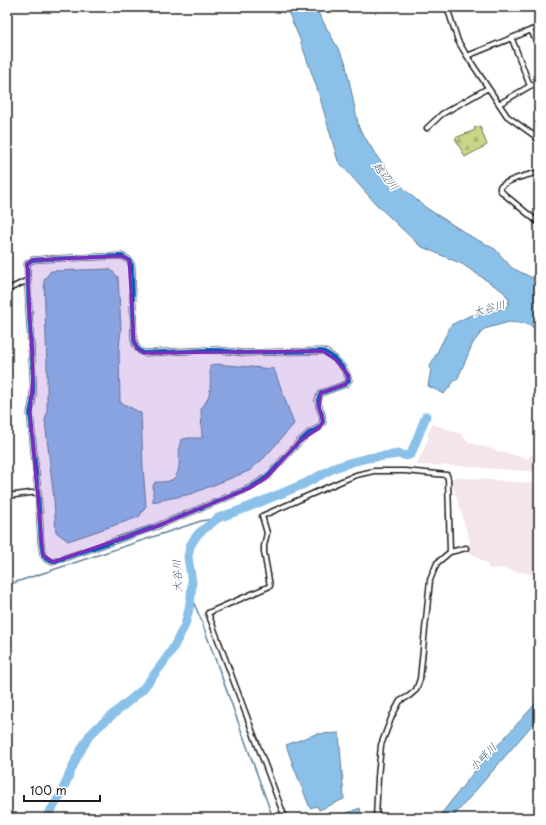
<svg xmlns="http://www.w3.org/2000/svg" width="546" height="825" viewBox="0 0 546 825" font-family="'Playpen Sans','Klee One',sans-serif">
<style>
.built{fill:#f4e4ec}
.cemetery{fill:url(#cemetery-stones);stroke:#737852}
.water{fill:#8bc1e9;stroke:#5f7f97}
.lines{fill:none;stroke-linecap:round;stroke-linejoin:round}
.stream{stroke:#5f7f97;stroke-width:1.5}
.river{stroke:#8bc1e9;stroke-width:9}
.minor-casing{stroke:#1c1c1c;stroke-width:7}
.minor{stroke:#fff;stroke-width:4}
.cycleway-casing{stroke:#fff;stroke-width:6}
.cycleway{stroke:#0057b8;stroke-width:4}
.marked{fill:#7b2cbf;fill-opacity:0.2;stroke:#7b2cbf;stroke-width:3;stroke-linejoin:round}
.labels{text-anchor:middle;stroke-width:3;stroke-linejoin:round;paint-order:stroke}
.water-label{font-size:11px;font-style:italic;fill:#485e6e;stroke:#fff}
</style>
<defs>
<pattern id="cemetery-stones" width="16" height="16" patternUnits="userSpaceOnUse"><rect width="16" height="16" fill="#cad588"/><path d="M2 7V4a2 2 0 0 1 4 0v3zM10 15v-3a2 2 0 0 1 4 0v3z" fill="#adb675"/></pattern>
</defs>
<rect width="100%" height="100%" fill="#fff"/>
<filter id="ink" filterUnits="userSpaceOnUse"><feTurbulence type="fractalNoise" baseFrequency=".025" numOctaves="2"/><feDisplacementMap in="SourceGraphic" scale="8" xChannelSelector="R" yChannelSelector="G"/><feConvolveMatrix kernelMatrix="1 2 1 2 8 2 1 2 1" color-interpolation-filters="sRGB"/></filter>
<g filter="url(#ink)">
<path class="built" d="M432 424 461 434 470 443 528 459 531 454 539 457V472L460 466 417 465 429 437 427 436Z
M455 477 539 484V576L502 568 489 569 487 564 468 551 470 541 451 480Z"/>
<path class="cemetery" d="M480 126 487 145 465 157 455 138 475 130 474 128Z"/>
<path class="water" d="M286 7H315L345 61 359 128 378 158 405 190 425 207 472 237 495 249 512 268 539 281V333L529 324 509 322 484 329 473 343 457 380H455L444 394 428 386 431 369 429 368 451 325 469 316 507 307 509 300 504 292 462 264 420 246 376 204 338 161 318 91 299 37Z
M110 269 118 277 121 329 119 349 120 402 141 413 143 467 146 506 139 517 68 541 56 532 54 500 45 421 47 412V366L44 280 51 271Z
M215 364 274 369 294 424 264 458 249 471 191 494 153 502V486L155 482C159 482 165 482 169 481 185 476 176 452 181 440L187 438H202L201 408C213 397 210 381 210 366Z
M539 700V717L452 818H438L477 768Z
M339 733 344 799 319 810 317 806 310 808 293 765 286 745 316 734Z
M360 808 362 818H334Z"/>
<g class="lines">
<path class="stream" d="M7 585 201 521 218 518
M191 597 200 617 273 818"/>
<path class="river" d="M46 818 60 796 77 757 89 736 98 727 142 690 160 667 172 650 185 625 189 609 191 597 192 582 188 557 190 546 195 538 199 533 218 518 246 508 304 484 334 468 352 462 368 458 399 454 407 456 411 454 426 416"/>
<defs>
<path id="minor" d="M447 7 458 41 467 56 507 116 539 139
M531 30 539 48
M512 39 530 86
M467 56 539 27
M499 104 530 86 539 83
M427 128 442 114 488 88
M539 172C526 176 511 178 500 187V190L505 195 539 223
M122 256 129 260 132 266 134 340C136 347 137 350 144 353L207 350H219L244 353 323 351C334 356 346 368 349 380L346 384 321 393 318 400 319 407 322 414 323 422 319 428 309 433 299 442 267 477 250 488 155 527 53 562 46 559 43 555 41 543 38 492 30 413C36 391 32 367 31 345 29 318 28 291 27 264L32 260 45 259Z
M7 290 28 280
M7 496 38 492
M285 818 208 613 270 586 264 552V546L267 533 262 516 328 487 356 475 374 471H405L447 475 448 479 450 552
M376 818 378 777 381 745 392 716 400 701 409 696 416 690 420 679 430 580 437 563 450 552 466 548"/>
</defs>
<use href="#minor" class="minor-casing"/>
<use href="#minor" class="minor"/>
<defs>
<path id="cycleway" d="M122 256 129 260 132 266 134 340C136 347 137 350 144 353L207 350H219L244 353 323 351C334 356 346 368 349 380L346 384 321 393 318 400 319 407 322 414 323 422 319 428 309 433 299 442 267 477 250 488 155 527 53 562 46 559 43 555 41 543 38 492 30 413C36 391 32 367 31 345 29 318 28 291 27 264L32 260 45 259Z"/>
</defs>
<use href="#cycleway" class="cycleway-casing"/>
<use href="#cycleway" class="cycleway"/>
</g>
</g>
<path class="marked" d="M122 256 129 260 134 340 137 349 144 353 323 351 336 360 349 376 346 384 321 393 319 407 323 422 319 428 299 442 267 477 250 488 155 527 53 562 43 555 30 413 33 374 27 264 32 260Z"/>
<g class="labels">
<g class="water-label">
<text transform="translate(386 176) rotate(51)" y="4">越辺川</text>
<text transform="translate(489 308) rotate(-15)" y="4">大谷川</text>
<text transform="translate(177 576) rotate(-92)" y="4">大谷川</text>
<text transform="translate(483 757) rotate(-46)" y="4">小畔川</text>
</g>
</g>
<rect width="546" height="825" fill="none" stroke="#fff" stroke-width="24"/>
<rect x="12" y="12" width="522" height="801" fill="none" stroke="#1c1c1c" stroke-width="1.5" filter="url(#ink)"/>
<path d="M24 795v6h76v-6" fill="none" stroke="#1c1c1c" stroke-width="2"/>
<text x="30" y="795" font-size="12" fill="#1c1c1c" stroke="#ffffff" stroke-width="3" paint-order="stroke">100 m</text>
</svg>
